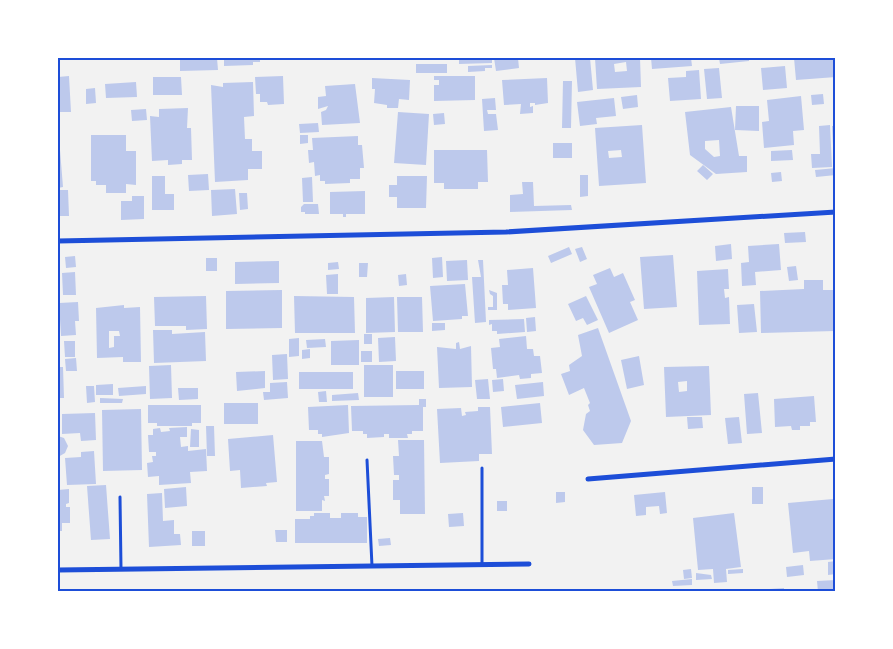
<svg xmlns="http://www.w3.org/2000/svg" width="893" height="649" viewBox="0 0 893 649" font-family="Georgia,serif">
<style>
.building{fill:#bdc9ec;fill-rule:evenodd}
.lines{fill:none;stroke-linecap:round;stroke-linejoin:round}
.service{stroke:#1d4ed8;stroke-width:3}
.minor{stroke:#1d4ed8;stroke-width:5}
.neatline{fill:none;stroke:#1d4ed8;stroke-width:2}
</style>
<rect width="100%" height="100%" fill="#f2f2f2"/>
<path class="building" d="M180 58H217L218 70 180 71Z
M224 58H260V62H253V65L224 66Z
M350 58H423V60H350Z
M459 58H492V63L459 64Z
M494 58H518L519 68 496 71Z
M575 58H590L593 90 578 92Z
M595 58H640L641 87 597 89ZM626 62 627 71 615 72 614 64Z
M651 58H691L692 66 652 69Z
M719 58H749V61L720 64Z
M794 58H836V77L796 80Z
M416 64H447V73H416Z
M492 65V68H485V71L468 72V66Z
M785 66 787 88 763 90 761 68Z
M719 68 722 98 707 99 704 69Z
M699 70 701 99 670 101 668 78 686 77V71Z
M69 76 71 112H58V77Z
M283 76 284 104 268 105 267 102H260V94H256L255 77Z
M434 76H475V100L434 101V85H439V80H434Z
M153 77H181L182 95H153Z
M372 78 410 80 409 100 399 99 398 108H387V105L374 103 375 89H372Z
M547 78 548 103 535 105V103H530V107L533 106V113L520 114 521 104 504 105 502 80Z
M563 81H572L571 128H562Z
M136 82 137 97 106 98 105 84Z
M253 82 254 116 244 117 245 139H252V151H262V169H248V180L215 182 211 85 223 87V83Z
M355 84 360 123 322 125 321 112 326 110 328 106 318 109V97L326 96 325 86Z
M95 88 96 103 86 104V89Z
M823 94 824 104 812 105 811 95Z
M637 95 638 107 623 109 621 97Z
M801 96 804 130 793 131 794 145 764 148 762 122 769 121 767 100Z
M495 98 496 110H487L488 114H496L498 130 484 131 482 99Z
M614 98 616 116 596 118 597 124 580 126 577 102Z
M736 106H759V131L735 130Z
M731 107 739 156H747V172L716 174 690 155 685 112ZM719 140 720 156 714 157 705 149V141Z
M188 108 187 128H191L192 160H182V164L168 165V160L152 161 150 116 159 117V109Z
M146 109 147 120 132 121 131 110Z
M398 112 429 114 426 165 394 163Z
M444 113 445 124 434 125 433 114Z
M318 123 319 132 300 133 299 124Z
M642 125 646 183 599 186 595 128ZM621 150 622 157 609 158 608 151Z
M830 125 832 167 812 168 811 154H820L819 126Z
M832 126H836L834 165Z
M91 135H126V151H136V185L126 184V193H106V185H96V181H91Z
M300 135H308V143L300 144Z
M358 136V145H362L364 168H360V179H350V183L325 184V181H320V175L315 176 314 162 309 163 308 150H313L312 138Z
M553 143H572V158H553Z
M58 150H60L63 187 58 188Z
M434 150H487L488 182H478V189H444V183H434Z
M792 150 793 160 771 161V151Z
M703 165 713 174 707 180 697 171Z
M836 168V175L816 177 815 170Z
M781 172 782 181 772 182 771 173Z
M208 174 209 190 189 191 188 175Z
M580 175H588V196L580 197Z
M152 176H165V194H174V210H152Z
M397 176H427L426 208H397V197H389V185H397Z
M312 177 313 202H303L302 178Z
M522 182H533L534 206 571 205 572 210 510 212V195L523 194Z
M235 189 237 214 212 216 211 190Z
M58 190H68L69 216H58Z
M365 191V214H346V217H343V214H330V192Z
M239 193H247L248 209 240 210Z
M132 196H144V219L121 220V201H132Z
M304 204H318L319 214H305V212H301V207Z
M805 232 806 242 785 243 784 233Z
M731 244 732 259 716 261 715 246Z
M779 244 781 270 755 272 756 285 742 286 741 263 749 262 748 246Z
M569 247 572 254 551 263 548 256Z
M582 247 587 259 580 262 575 249Z
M673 255 677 307 644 309 640 257Z
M75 256 76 267 66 268 65 257Z
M442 257 443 277 433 278 432 258Z
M206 258H217V271H206Z
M467 260 468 280 447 281 446 261Z
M478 260H483L486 322 475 323 472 277H481Z
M279 261V283L235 284V262Z
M338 262 339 269 328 270V263Z
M359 263H368L367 277H359Z
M796 266 798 280 789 281 787 267Z
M533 268 536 308 508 310V304H503L502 285H508L507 270Z
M610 268 614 277 623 273 635 300 630 302 638 320 609 333 589 287 597 284 593 275Z
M728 269 729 289H724L725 298 729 297 730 324 699 325 697 271Z
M75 272 76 295H63L62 273Z
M338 274V294H327L326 275Z
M406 274 407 285 399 286 398 275Z
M804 280H823V290H834L835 331 761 333 760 291 804 289Z
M465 284 468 316H462V319L433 321 430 286Z
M282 290V328L226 329V291Z
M489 290 497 293V310H488V307H493V296L490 294Z
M206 296 207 329 186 330V326H155L154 297Z
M294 296 354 297 355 333H295Z
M586 296 598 320 587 325 583 318 576 321 568 304Z
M394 297 395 332 366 333V298Z
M397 297H422L423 332H398Z
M78 302 79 321H75L76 335 61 336 59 303Z
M754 304 757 332 739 333 737 305Z
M124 305V308L140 307 141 362H123V357L97 358 96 308ZM109 331H119L120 336H114V347L109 348Z
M535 317 536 331 527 332 526 318Z
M524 319 525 332 497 334V331H492V324L489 325V320Z
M432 323H445V330L432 331Z
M598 328 631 421 622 443 594 445 583 430 586 414 590 411 588 405 590 403 584 388 569 395 561 374 570 371 569 365 582 356 578 335Z
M153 330H172V334L205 332 206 361 154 363Z
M364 334H372V344H364Z
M526 336 527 349H533L534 356H540L542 373 531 374V378L520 379 519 375 497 378 496 369H493L491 348 500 347 499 339Z
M395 337 396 361 379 362 378 338Z
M299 338V356L289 357V339Z
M325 339 326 347 307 348 306 340Z
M359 340V365H331V341Z
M64 341H75V357H65Z
M459 342 460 349 471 346 472 387 439 388 437 347 456 349V343Z
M310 349V358L302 359V350Z
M361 351H372V362H361Z
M287 354 288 379 273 380 272 355Z
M639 356 644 385 627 389 621 360Z
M76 358 77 371H66L65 359Z
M171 365 172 398 150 399 149 366Z
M364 365H393V397H364Z
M709 366 711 415 666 417 664 367ZM687 381V391L679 392 678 382Z
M58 367H63L64 398H58Z
M265 371V388L237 391 236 372Z
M396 371H424V389H396Z
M299 372H353V389H299Z
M488 379 490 399H477L475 380Z
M503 379 504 391 493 392 492 380Z
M287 382 288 398 264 400 263 392H270V383Z
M543 382 544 396 517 399 515 385Z
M113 384V395H96V385Z
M86 386H94L95 402 87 403Z
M146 386V394L119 396 118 388Z
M178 388H198V399L179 400Z
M326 391 327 402H319L318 392Z
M358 393 359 400 332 401V395Z
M758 393 762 433 747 434 744 394Z
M814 396 816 422H810V426H800V430H792L791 426 775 427 774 399Z
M100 398 123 399 122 403H100Z
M419 399H426V407H423V431H412V434H407L408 438H389V434H384V437L367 438V434H363V431H352L351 406 419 405Z
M224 403H258V424H224Z
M540 403 542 423 503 427 501 407Z
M148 405H201V423H192V426H157V423H148Z
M348 405 349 433 322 437V434H318V430H309L308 407Z
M478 407H490L492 454H479V461L440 463 437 409 461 408 462 416 466 415 465 412 478 411Z
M141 409 142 470 103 471 102 410Z
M95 413 96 440 81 441 80 433 62 434V414Z
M687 417H702L703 428 688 429Z
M739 417 742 443 728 444 725 418Z
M206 426H214L215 456H207Z
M187 427V437H180L181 447 188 446V451L206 449 207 471 190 472 191 483 159 485V476L148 477 147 463 153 462 152 456H156V452H149L148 435H153V429L160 428 161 432 170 431 169 428Z
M191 429 199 430V447H190Z
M273 435 277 482 266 483 267 486 241 488 240 470 230 471 228 439Z
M58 436 64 438 68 446 65 453 58 457Z
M398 440H424L425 514H400V500H393V480H399V475H394L393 456H399Z
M296 441H322L324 457H329V474L325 475V479H329V496H324L325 501 322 500V511H296Z
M94 451 96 484 67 485 65 458 81 457V452Z
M106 485 110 539 91 540 87 486Z
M186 487 187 506 165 508 164 489Z
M752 487H763V504H752Z
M69 489V503L66 504V507H70V523H62V531H58V490Z
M556 492H565V502L556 503Z
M665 492 667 513 660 514 659 506 646 507V515L636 516 634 495Z
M162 493 163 521 174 520V534H180L181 545 149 547 147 494Z
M833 499 836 559 810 561 809 551 793 553 788 503Z
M497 501H507V511H497Z
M314 513H330V518H341V513H358V517H367V543H295V519H310V516H314Z
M463 513 464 526 449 527 448 514Z
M734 513 741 567 726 569 727 582 714 583 713 569 698 570 693 518Z
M275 530H287V542H276Z
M192 531H205V546H192Z
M390 538 391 545 379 546 378 539Z
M836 561V574L828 575V562Z
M803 565 804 575 787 577 786 567Z
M691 569 692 578 684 579 683 570Z
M743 569V573L728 574V570Z
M696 573 711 575 712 579 696 580Z
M692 579V585L673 586 672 581Z
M836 580V592H818L817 581Z
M784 588V592H753V590Z"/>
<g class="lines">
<path class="service" d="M367 460 372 566
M120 497 121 569
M482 564V468"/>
<path class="minor" d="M58 241 506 232 836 212
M588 479 836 459
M58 570 529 564"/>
</g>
<rect width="893" height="649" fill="none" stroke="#ffffff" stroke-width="118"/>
<rect x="59" y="59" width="775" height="531" class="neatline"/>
</svg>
